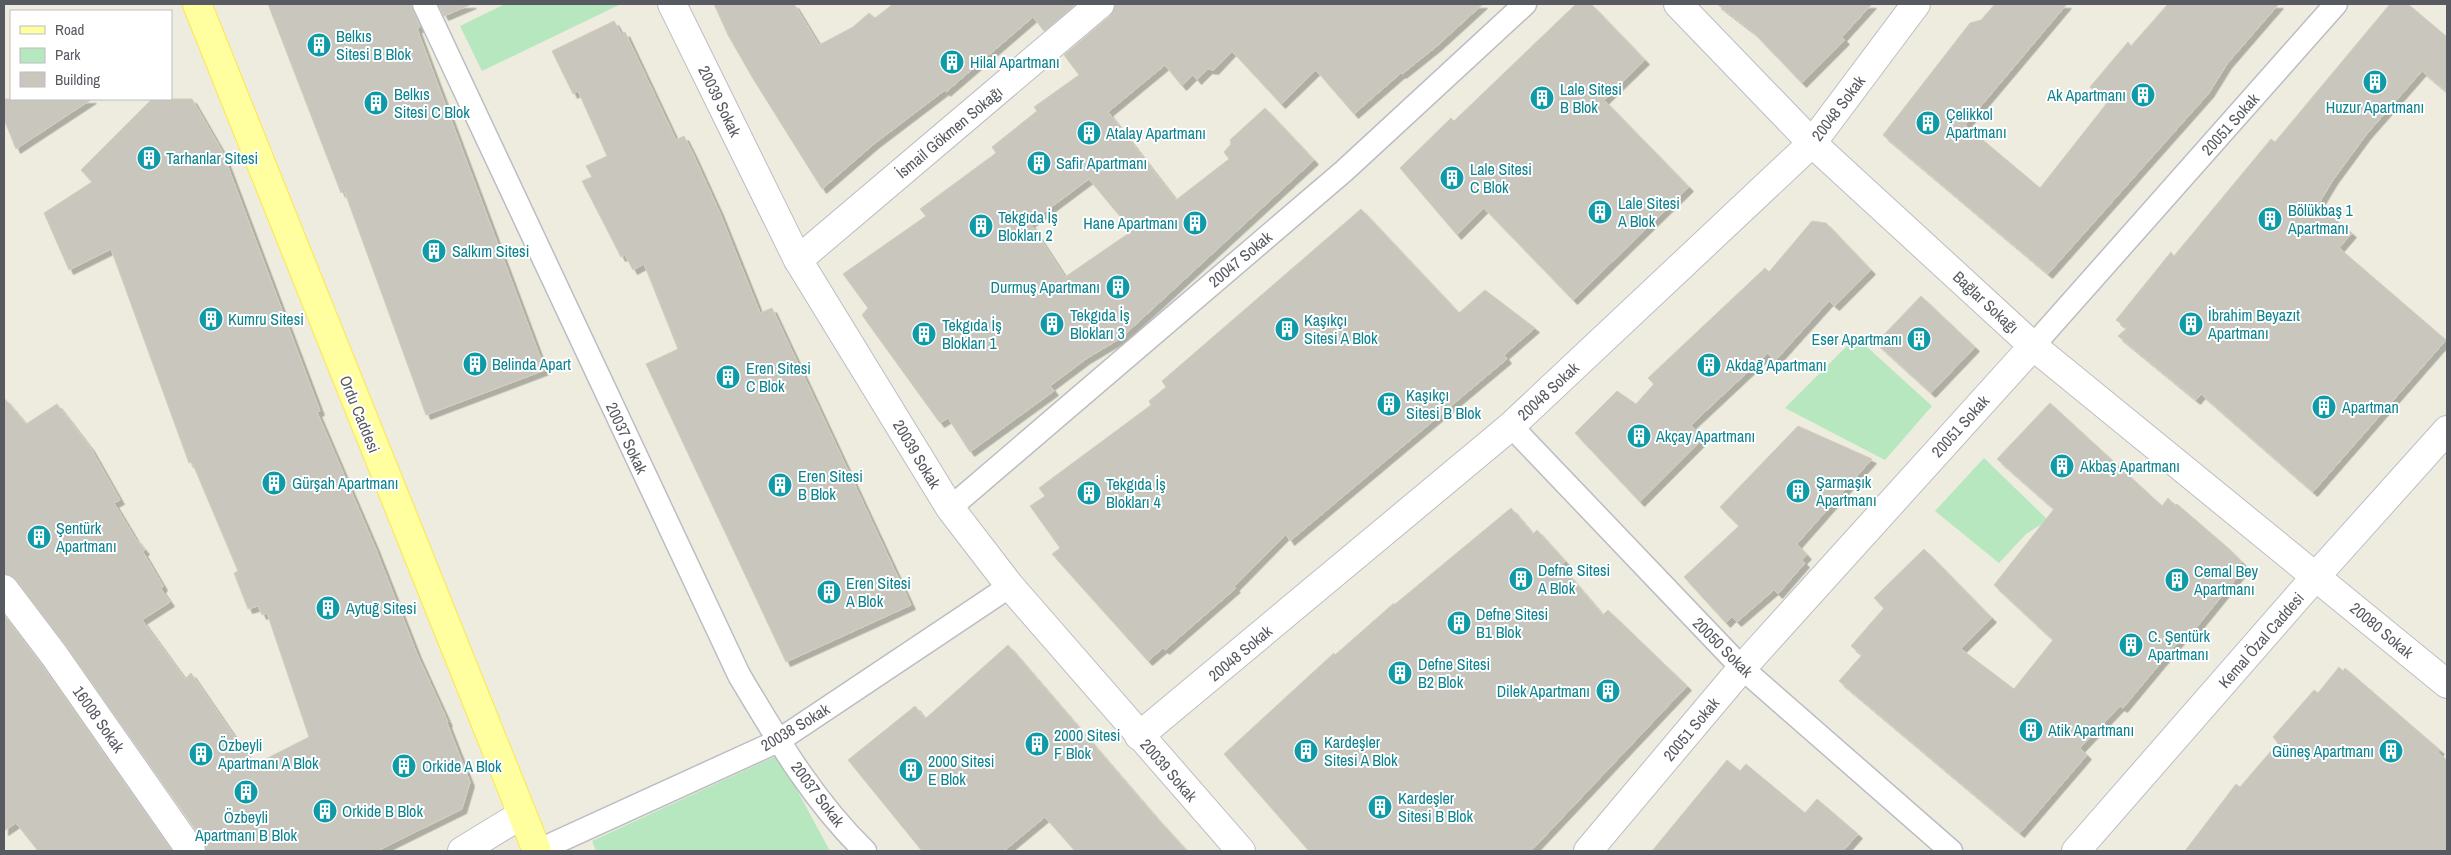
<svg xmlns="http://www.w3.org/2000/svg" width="2451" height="855" viewBox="0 0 2451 855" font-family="'Archivo Narrow',sans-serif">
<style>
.green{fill:#b7e7bf}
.building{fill:#c9c7bd;stroke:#d1cebc;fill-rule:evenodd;filter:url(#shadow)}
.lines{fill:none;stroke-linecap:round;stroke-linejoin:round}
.service-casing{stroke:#bcbdc4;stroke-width:25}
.minor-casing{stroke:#bcbdc4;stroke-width:30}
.secondary-casing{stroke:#bbbec6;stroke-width:30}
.primary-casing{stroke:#fee746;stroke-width:30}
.service{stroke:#fff;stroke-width:22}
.minor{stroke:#fff;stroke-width:28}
.secondary{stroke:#fff;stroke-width:28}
.primary{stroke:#ffffa0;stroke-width:28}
.labels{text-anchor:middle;stroke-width:4;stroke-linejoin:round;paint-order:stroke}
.culture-label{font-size:16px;fill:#0d838f;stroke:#fff;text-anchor:start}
.street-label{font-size:16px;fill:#575a61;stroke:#fff}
</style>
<defs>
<filter id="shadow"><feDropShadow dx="4.5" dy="4.5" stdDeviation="0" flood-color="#0004"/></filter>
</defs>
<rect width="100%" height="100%" fill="#edecde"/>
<path class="green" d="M505 4H621L482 71 460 26Z
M1856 337 1932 406 1885 460 1785 408Z
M1984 458 2048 520 2026 534 1999 563 1935 511Z
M778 755 830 851H596L592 841Z"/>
<path class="building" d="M268 4H411L420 27 417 29 545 370 426 415 344 190 341 193Z
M438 4H472L444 16Z
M714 4H794L819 45 853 27 869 13 875 18 893 4H1076L1044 31 1033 17 946 92 945 90 874 144 822 189 752 77 728 35Z
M1115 4H1483L1437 46 1402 74 1401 73 1354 114 1316 70 1281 104 1232 51 1214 70 1208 69 1197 80 1193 75 1182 86 1165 65 1108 112 1176 200 1229 159 1224 152 1231 144 1230 140 1265 108 1314 160 1121 338 1086 359 1050 386 1054 391 970 452 948 418 940 423 862 315 868 308 843 274 926 216 920 209 996 153 992 147 1037 111 1034 107 1079 75 1064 55 1110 16ZM1089 179 1132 231 1065 277 1030 223Z
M1576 4H1591L1645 60 1604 100 1689 187 1573 300 1484 208 1457 235 1400 168 1451 118 1454 121Z
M1717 4H1872L1842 37 1845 40 1802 83 1753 32Z
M1995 4H2067L1965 125 2040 188 2107 103 2090 87 2128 42 2131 46 2168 4H2279L2227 64 2209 93 2048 274 1883 135 1970 23 1981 20Z
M2390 4H2408L2447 37V92L2422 71 2366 135 2333 180 2318 205 2352 233 2339 248 2446 340 2313 492 2201 394 2196 400 2118 336 2127 328 2116 320 2171 252 2174 256 2271 139 2275 142Z
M614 21 622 35 625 32 676 140 684 136 693 154 719 211 760 313 772 308 911 605 786 662 646 364 678 349 644 264 633 270 625 255 621 257 582 181 592 177 586 166 607 156 578 91 573 94 552 51Z
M4 99H92L16 149 4 119Z
M152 99H192L222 151 320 411 317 412 375 547 417 654 448 722 447 723 470 782 462 809 377 851H206L204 842 66 646 16 580 10 575 4 574V398L26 424 57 404 90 447 120 500 114 503 135 538 145 550 143 552 163 586 161 589 170 602 142 620 185 679 191 673 254 765 309 737 267 613 262 615 258 606 248 609 234 573 238 571 192 462 189 463 111 249 69 270 44 213 92 182 81 170Z
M1361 209 1459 313 1485 290 1535 328 1504 355 1507 359 1290 541 1286 534 1234 587 1236 588 1165 650 1163 648 1148 661 1052 554 1060 548 1030 506 1045 496 1039 488 1151 405 1149 401 1166 387 1162 381Z
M1812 221 1826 223 1871 270 1835 306 1829 301 1775 361 1768 353 1691 425 1704 438 1640 502 1575 433 1617 391 1636 404 1654 384 1648 378 1765 268 1769 272Z
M1921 296 1975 347 1931 393 1876 343Z
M2050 403 2162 506 2168 498 2175 505 2177 504 2228 548 2242 562 2238 565 2243 570 2187 639 2183 636 2123 708 2120 706 2080 748 2087 755 2020 833 1839 681 1862 655 1851 646 1884 608 1874 598 1924 549 1992 618 1961 649 2014 689 2053 640 1994 585 2054 509 1997 459Z
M1798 426 1872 459 1797 544 1807 555 1802 560 1805 563 1778 594 1774 590 1737 622 1732 617 1726 623 1684 577 1739 526 1720 507Z
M1511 508 1533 534 1537 530 1565 561 1561 566 1603 615 1608 610 1687 686 1531 851H1309L1224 754 1334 653 1335 655 1394 603V605Z
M4 615 41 664 172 851H38L16 823 4 831Z
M1008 645 1154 815 1187 851H1075L1045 817 1004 851H922L848 760 915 706 925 719Z
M2339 667 2343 671 2345 668 2440 750 2438 752 2447 761V851H2185L2236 784 2240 787 2278 743 2273 737 2314 690 2318 693Z
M1727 760 1740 771 1746 764 1805 813 1817 799 1858 834 1843 851H1652Z"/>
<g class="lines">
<defs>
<path id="service" d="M424 4 739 675C776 737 813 801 865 851
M2033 346 2336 4
M1511 426 1742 668 1951 851
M950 508 1344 171 1525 4
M537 851 778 741 1010 586"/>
<path id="minor" d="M672 4 798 260 950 508 1010 586 1241 851
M1678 4 1812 143 2033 346 2447 684
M798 260 1100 4
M4 589 54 655 191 851
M1139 736 1511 426 1812 143 1916 4
M462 851 521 815
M1588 851 1742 668 2033 346"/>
<path id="secondary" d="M2076 851 2317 575 2447 430"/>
<path id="primary" d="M197 4 537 851"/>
</defs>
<use href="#service" class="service-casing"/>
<use href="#minor" class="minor-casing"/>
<use href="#secondary" class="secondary-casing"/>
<use href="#primary" class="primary-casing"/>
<use href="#service" class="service"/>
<use href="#minor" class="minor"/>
<use href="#secondary" class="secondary"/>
<use href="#primary" class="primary"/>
</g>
<defs>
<symbol id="building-disc" viewBox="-11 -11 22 22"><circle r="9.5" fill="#0f9aa8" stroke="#fff"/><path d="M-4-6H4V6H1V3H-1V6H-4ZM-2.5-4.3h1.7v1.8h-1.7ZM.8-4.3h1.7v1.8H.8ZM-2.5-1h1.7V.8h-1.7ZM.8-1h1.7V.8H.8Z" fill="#fff"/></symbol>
</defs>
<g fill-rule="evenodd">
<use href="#building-disc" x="305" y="31" width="28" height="28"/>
<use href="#building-disc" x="938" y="48" width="28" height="28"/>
<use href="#building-disc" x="2361" y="68" width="28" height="28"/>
<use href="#building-disc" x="2129" y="81" width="28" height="28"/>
<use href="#building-disc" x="1528" y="84" width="28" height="28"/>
<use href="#building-disc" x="362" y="89" width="28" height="28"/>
<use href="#building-disc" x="1914" y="109" width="28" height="28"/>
<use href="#building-disc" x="1075" y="119" width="28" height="28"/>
<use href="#building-disc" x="135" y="144" width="28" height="28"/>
<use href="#building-disc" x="1025" y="149" width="28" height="28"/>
<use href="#building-disc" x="1438" y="164" width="28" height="28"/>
<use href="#building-disc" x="1586" y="198" width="28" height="28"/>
<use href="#building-disc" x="2256" y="205" width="28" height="28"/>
<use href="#building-disc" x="1181" y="209" width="28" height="28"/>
<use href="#building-disc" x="967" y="212" width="28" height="28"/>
<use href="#building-disc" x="420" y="237" width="28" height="28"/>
<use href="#building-disc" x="1104" y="273" width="28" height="28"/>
<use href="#building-disc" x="197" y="305" width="28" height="28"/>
<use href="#building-disc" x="1038" y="310" width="28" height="28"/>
<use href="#building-disc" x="2177" y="310" width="28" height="28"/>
<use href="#building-disc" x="1273" y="315" width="28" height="28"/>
<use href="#building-disc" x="910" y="320" width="28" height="28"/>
<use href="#building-disc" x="1905" y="325" width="28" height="28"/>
<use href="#building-disc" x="461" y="350" width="28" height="28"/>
<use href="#building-disc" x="1695" y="351" width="28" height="28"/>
<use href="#building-disc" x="714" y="363" width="28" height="28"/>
<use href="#building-disc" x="1375" y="390" width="28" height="28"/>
<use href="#building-disc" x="2310" y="393" width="28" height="28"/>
<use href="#building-disc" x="1625" y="422" width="28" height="28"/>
<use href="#building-disc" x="2048" y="452" width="28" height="28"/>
<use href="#building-disc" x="260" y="469" width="28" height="28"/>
<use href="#building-disc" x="766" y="471" width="28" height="28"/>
<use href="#building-disc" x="1784" y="477" width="28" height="28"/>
<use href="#building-disc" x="1075" y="479" width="28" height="28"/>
<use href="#building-disc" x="25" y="523" width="28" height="28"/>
<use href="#building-disc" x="1507" y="565" width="28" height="28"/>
<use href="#building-disc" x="2163" y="566" width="28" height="28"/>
<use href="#building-disc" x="815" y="578" width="28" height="28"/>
<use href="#building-disc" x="314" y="594" width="28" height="28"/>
<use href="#building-disc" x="1445" y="609" width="28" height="28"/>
<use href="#building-disc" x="2117" y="631" width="28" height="28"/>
<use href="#building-disc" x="1386" y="659" width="28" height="28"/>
<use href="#building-disc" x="1594" y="677" width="28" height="28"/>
<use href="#building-disc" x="2017" y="716" width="28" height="28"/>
<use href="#building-disc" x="1023" y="730" width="28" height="28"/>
<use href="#building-disc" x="1292" y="737" width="28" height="28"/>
<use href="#building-disc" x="2377" y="737" width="28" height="28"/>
<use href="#building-disc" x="187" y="740" width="28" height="28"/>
<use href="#building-disc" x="390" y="752" width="28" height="28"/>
<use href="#building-disc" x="897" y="756" width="28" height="28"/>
<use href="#building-disc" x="232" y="778" width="28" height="28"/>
<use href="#building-disc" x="1366" y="793" width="28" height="28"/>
<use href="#building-disc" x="311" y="797" width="28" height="28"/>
</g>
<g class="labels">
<g class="culture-label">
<text x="336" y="42">Belkıs<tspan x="336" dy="18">Sitesi B Blok</tspan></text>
<text x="970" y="68">Hilal Apartmanı</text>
<text x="1560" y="95">Lale Sitesi<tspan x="1560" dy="18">B Blok</tspan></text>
<text x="394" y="100">Belkıs<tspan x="394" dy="18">Sitesi C Blok</tspan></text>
<text x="2126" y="101" text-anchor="end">Ak Apartmanı</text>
<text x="2375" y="113" text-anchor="middle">Huzur Apartmanı</text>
<text x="1946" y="120">Çelikkol<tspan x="1946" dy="18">Apartmanı</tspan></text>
<text x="1106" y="139">Atalay Apartmanı</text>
<text x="166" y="164">Tarhanlar Sitesi</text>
<text x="1056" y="169">Safir Apartmanı</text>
<text x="1470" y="175">Lale Sitesi<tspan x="1470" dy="18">C Blok</tspan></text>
<text x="1618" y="209">Lale Sitesi<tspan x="1618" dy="18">A Blok</tspan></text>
<text x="2288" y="216">Bölükbaş 1<tspan x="2288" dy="18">Apartmanı</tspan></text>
<text x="998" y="223">Tekgıda İş<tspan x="998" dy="18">Blokları 2</tspan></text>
<text x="1178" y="229" text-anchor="end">Hane Apartmanı</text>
<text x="452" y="257">Salkım Sitesi</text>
<text x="1100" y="293" text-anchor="end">Durmuş Apartmanı</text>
<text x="1070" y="321">Tekgıda İş<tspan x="1070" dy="18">Blokları 3</tspan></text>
<text x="2208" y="321">İbrahim Beyazıt<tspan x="2208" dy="18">Apartmanı</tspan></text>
<text x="228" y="325">Kumru Sitesi</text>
<text x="1304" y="326">Kaşıkçı<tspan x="1304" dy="18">Sitesi A Blok</tspan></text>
<text x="942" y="331">Tekgıda İş<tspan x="942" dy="18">Blokları 1</tspan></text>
<text x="1902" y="345" text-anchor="end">Eser Apartmanı</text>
<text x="492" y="370">Belinda Apart</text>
<text x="1726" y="371">Akdağ Apartmanı</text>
<text x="746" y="374">Eren Sitesi<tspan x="746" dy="18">C Blok</tspan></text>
<text x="1406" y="401">Kaşıkçı<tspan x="1406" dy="18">Sitesi B Blok</tspan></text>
<text x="2342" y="413">Apartman</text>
<text x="1656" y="442">Akçay Apartmanı</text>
<text x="2080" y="472">Akbaş Apartmanı</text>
<text x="798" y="482">Eren Sitesi<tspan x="798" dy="18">B Blok</tspan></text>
<text x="1816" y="488">Şarmaşık<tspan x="1816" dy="18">Apartmanı</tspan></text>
<text x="292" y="489">Gürşah Apartmanı</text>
<text x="1106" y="490">Tekgıda İş<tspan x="1106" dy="18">Blokları 4</tspan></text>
<text x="56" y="534">Şentürk<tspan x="56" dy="18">Apartmanı</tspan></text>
<text x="1538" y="576">Defne Sitesi<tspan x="1538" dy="18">A Blok</tspan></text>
<text x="2194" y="577">Cemal Bey<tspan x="2194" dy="18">Apartmanı</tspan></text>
<text x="846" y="589">Eren Sitesi<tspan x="846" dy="18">A Blok</tspan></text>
<text x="346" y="614">Aytuğ Sitesi</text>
<text x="1476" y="620">Defne Sitesi<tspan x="1476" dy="18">B1 Blok</tspan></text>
<text x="2148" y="642">C. Şentürk<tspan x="2148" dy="18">Apartmanı</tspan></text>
<text x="1418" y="670">Defne Sitesi<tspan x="1418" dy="18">B2 Blok</tspan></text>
<text x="1590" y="697" text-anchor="end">Dilek Apartmanı</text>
<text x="2048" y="736">Atik Apartmanı</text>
<text x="1054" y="741">2000 Sitesi<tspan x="1054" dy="18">F Blok</tspan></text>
<text x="1324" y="748">Kardeşler<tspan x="1324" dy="18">Sitesi A Blok</tspan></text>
<text x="218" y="751">Özbeyli<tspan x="218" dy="18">Apartmanı A Blok</tspan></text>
<text x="2374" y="757" text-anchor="end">Güneş Apartmanı</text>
<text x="928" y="767">2000 Sitesi<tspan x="928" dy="18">E Blok</tspan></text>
<text x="422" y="772">Orkide A Blok</text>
<text x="1398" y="804">Kardeşler<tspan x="1398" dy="18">Sitesi B Blok</tspan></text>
<text x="342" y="817">Orkide B Blok</text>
<text x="246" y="823" text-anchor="middle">Özbeyli<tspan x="246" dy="18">Apartmanı B Blok</tspan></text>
</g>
<g class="street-label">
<text transform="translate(720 101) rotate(64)" y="6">20039 Sokak</text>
<text transform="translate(1838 108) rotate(-53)" y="6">20048 Sokak</text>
<text transform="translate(2230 124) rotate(-48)" y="6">20051 Sokak</text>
<text transform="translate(949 132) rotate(-40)" y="6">İsmail Gökmen Sokağı</text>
<text transform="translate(1240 259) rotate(-40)" y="6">20047 Sokak</text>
<text transform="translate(1986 302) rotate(43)" y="6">Bağlar Sokağı</text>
<text transform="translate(1548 391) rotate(-43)" y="6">20048 Sokak</text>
<text transform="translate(360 414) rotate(68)" y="6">Ordu Caddesi</text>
<text transform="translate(1960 426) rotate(-48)" y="6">20051 Sokak</text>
<text transform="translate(627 438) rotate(65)" y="6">20037 Sokak</text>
<text transform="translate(917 454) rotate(59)" y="6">20039 Sokak</text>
<text transform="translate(2382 630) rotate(40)" y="6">20080 Sokak</text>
<text transform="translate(2261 640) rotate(-49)" y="6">Kemal Özal Caddesi</text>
<text transform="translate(1723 647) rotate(45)" y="6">20050 Sokak</text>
<text transform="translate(1240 653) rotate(-40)" y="6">20048 Sokak</text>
<text transform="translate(99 719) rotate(55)" y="6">16008 Sokak</text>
<text transform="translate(795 727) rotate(-31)" y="6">20038 Sokak</text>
<text transform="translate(1691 729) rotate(-50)" y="6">20051 Sokak</text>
<text transform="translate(1169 770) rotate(49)" y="6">20039 Sokak</text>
<text transform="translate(818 794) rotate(53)" y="6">20037 Sokak</text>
</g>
</g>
<rect width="2451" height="855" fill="none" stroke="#575a61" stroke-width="10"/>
<rect x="10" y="10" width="162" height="90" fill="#ffffff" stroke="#bcbdc0"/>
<rect x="20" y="26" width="25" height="8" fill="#ffffa0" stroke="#bcbdc0"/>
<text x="55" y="35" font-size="15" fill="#575a61">Road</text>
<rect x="20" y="48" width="25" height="15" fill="#b7e7bf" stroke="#bcbdc0"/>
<text x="55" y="60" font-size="15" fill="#575a61">Park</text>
<rect x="20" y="72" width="25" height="15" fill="#c9c7bd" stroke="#bcbdc0"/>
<text x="55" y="85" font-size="15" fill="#575a61">Building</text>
</svg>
